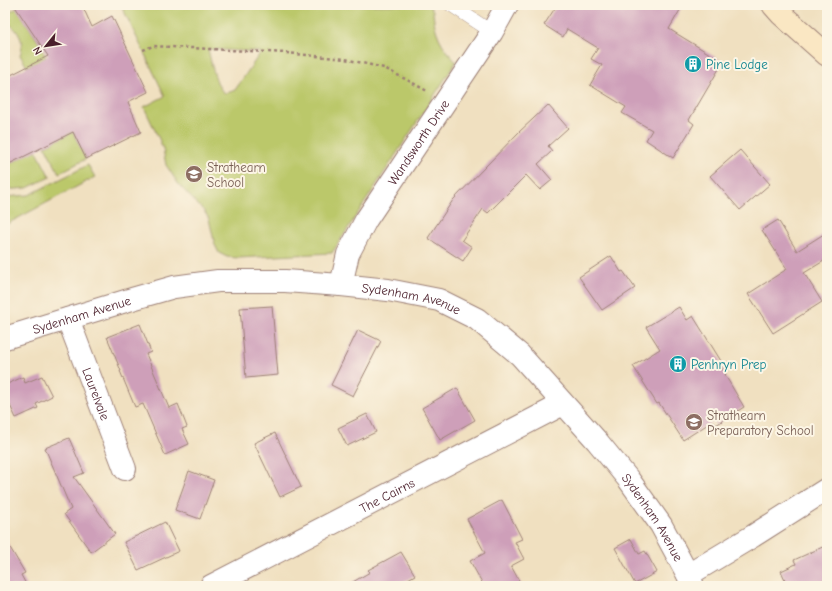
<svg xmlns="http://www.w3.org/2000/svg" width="832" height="591" viewBox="0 0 832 591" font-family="'Comic Neue',sans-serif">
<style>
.green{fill:#bbc86a;stroke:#82744a;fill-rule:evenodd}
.building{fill:#ce9fb9}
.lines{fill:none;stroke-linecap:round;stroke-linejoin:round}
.lane-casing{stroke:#9d8076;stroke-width:14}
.street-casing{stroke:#9d8076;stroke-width:24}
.secondary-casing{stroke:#9d8076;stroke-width:24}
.path{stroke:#9d8076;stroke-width:2.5;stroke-dasharray:3 3;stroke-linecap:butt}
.lane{stroke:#fff;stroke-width:13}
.street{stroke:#fff;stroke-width:22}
.secondary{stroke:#fae7c3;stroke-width:22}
.labels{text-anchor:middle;stroke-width:4;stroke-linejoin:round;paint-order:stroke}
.culture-label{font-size:13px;fill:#0d838f;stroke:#fcf5e5;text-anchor:start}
.street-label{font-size:13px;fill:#4a1f2b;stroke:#fcf5e5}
.education-label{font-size:13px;fill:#785e54;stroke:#fcf5e5;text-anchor:start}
</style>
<rect width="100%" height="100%" fill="#fcf5e5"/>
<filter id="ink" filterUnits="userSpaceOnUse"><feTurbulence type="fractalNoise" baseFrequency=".025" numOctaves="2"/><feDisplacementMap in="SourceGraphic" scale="8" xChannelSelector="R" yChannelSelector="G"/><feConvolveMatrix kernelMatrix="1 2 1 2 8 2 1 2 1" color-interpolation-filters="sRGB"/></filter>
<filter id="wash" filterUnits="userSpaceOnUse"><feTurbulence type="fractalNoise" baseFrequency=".012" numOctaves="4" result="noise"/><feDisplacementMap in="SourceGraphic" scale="16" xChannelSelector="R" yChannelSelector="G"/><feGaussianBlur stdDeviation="0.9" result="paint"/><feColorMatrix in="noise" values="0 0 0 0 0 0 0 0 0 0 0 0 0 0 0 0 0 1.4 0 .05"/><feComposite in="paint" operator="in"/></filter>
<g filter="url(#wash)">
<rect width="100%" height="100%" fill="#f0e0c0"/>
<path class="green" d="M121 5H428L433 10C434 33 441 45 456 62L332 253 238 258 227 257 219 253 215 245 209 219 204 211 179 185 170 171 166 165 163 149 160 141 144 107 165 96ZM208 49 261 52 235 90 230 92 224 93C215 85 211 61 208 49Z
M17 8 39 43 46 58 27 67 20 55C24 45 21 35 14 28 12 25 7 24 6 22 5 20 5 17 6 15 7 12 14 10 17 8Z
M73 132 86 159 59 173 45 146Z
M36 150 50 177 27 188 5 190V166Z
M88 165 95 177 5 225C9 214 5 208 5 197L29 195Z"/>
<g id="blocks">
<path class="building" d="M14 5H82L92 27 112 16 148 92 128 102 141 132 86 159 73 132 5 166V78L48 56Z
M557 5H683L669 29 723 62 689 120 694 124 673 158 646 140 652 130 622 113 626 107 590 85 602 65 591 59 598 48 567 29 563 37 544 25Z
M548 105 568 128 548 146 552 151 538 164 552 180 540 190 526 175 488 213 483 209 462 240 472 247 463 261 428 238 453 200 519 132Z
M740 150 770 184 740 210 710 176Z
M778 220 797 251 827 232V259L804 273 822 302 773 333 748 294 787 269 762 230Z
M611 256 621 272 623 271 635 288 602 310 579 277Z
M272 306 278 375 246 378 240 308Z
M679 307 687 320 693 316 721 361 719 363 726 374 725 375 744 407 716 425 713 421 683 440 659 403 657 404 633 366 660 349 646 327Z
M140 324 151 352 146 354 169 408 178 404 187 427 182 429 189 444 165 455 143 404 135 407 120 371H121L107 337Z
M358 330 381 341 353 396 331 385Z
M42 376 52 396 36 404 38 408 16 418 5 395V385L23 377 25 383Z
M457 388 475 420 440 440 422 408Z
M367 414 376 432 347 446 338 428Z
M275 433 301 487 280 497 254 443Z
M69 438 84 473 74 477 115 534 91 552 64 514 71 509 45 448Z
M189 471 214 480 200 519 175 510Z
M502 500 522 539 515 542 524 559 511 566 522 586H484L470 561 485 553 467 519Z
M165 522 179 551 138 570 124 542Z
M5 539 25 573 21 575 27 586H5Z
M631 539 639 554 645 551 657 572 635 584 615 548Z
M827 545V586H788L781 571 796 564 794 560Z
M401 552 415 575 396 586H346L370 572 368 570Z"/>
</g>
</g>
<g filter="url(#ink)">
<use href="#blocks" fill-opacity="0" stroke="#9d8076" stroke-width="1"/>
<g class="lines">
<defs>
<path id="lane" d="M451 5 492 32"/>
<g id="street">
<path id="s1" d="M341 285 348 254 366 220 492 32 507 5"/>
<path id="s2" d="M68 319 125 469"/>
<path id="s3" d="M5 338 132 299 174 287 218 281H285L341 285 388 290 439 300 477 319 520 355 597 441 629 480 661 525 688 575 693 586"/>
<path d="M688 575 753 536 827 489"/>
<path id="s4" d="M211 586 563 404"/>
</g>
<path id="secondary" d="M773 5 781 14 827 55"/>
</defs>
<use href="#lane" class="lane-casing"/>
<use href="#street" class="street-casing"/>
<use href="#secondary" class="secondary-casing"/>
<path class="path" d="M143 50 153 46 287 53 345 59 384 68 411 82 427 91"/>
<use href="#lane" class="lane"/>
<use href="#street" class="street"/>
<use href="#secondary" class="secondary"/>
</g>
</g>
<defs>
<symbol id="building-disc" viewBox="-11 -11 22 22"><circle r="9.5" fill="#0f9aa8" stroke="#fcf5e5"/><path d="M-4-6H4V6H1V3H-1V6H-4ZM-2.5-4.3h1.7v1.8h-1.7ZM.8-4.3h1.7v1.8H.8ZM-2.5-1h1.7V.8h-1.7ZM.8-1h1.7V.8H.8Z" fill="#fff"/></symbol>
<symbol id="school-disc" viewBox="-11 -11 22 22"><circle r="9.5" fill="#8d6e63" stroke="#fcf5e5"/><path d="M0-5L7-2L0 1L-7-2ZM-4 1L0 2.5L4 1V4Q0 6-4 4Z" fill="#fff"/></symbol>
</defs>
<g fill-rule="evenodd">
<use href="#building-disc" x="683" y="54" width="20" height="20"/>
<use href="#school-disc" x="184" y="164" width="20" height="20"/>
<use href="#building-disc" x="668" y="354" width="20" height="20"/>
<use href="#school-disc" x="684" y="412" width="20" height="20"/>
</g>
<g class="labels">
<g class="culture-label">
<text x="706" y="69">Pine Lodge</text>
<text x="691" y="369">Penhryn Prep</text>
</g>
<g class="street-label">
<text dy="5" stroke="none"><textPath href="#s1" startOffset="164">Wandsworth Drive</textPath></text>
<text dy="5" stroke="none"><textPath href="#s3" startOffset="416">Sydenham Avenue</textPath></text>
<text dy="5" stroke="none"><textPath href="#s3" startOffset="80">Sydenham Avenue</textPath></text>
<text dy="5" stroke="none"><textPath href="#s2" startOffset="80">Laurelvale</textPath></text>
<text dy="5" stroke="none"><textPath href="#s4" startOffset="198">The Cairns</textPath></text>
<text dy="5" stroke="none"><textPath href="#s3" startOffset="752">Sydenham Avenue</textPath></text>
</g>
<g class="education-label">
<text x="207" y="172">Strathearn<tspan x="207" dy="15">School</tspan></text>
<text x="707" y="420">Strathearn<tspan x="707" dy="15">Preparatory School</tspan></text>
</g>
</g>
<rect width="832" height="591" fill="none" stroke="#fcf5e5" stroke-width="20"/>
<g transform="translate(46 46) rotate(240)" stroke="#fcf5e5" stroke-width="3" paint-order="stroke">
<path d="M0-3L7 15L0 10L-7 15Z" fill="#4a1f2b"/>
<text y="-6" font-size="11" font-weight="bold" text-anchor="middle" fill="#4a1f2b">N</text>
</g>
</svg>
